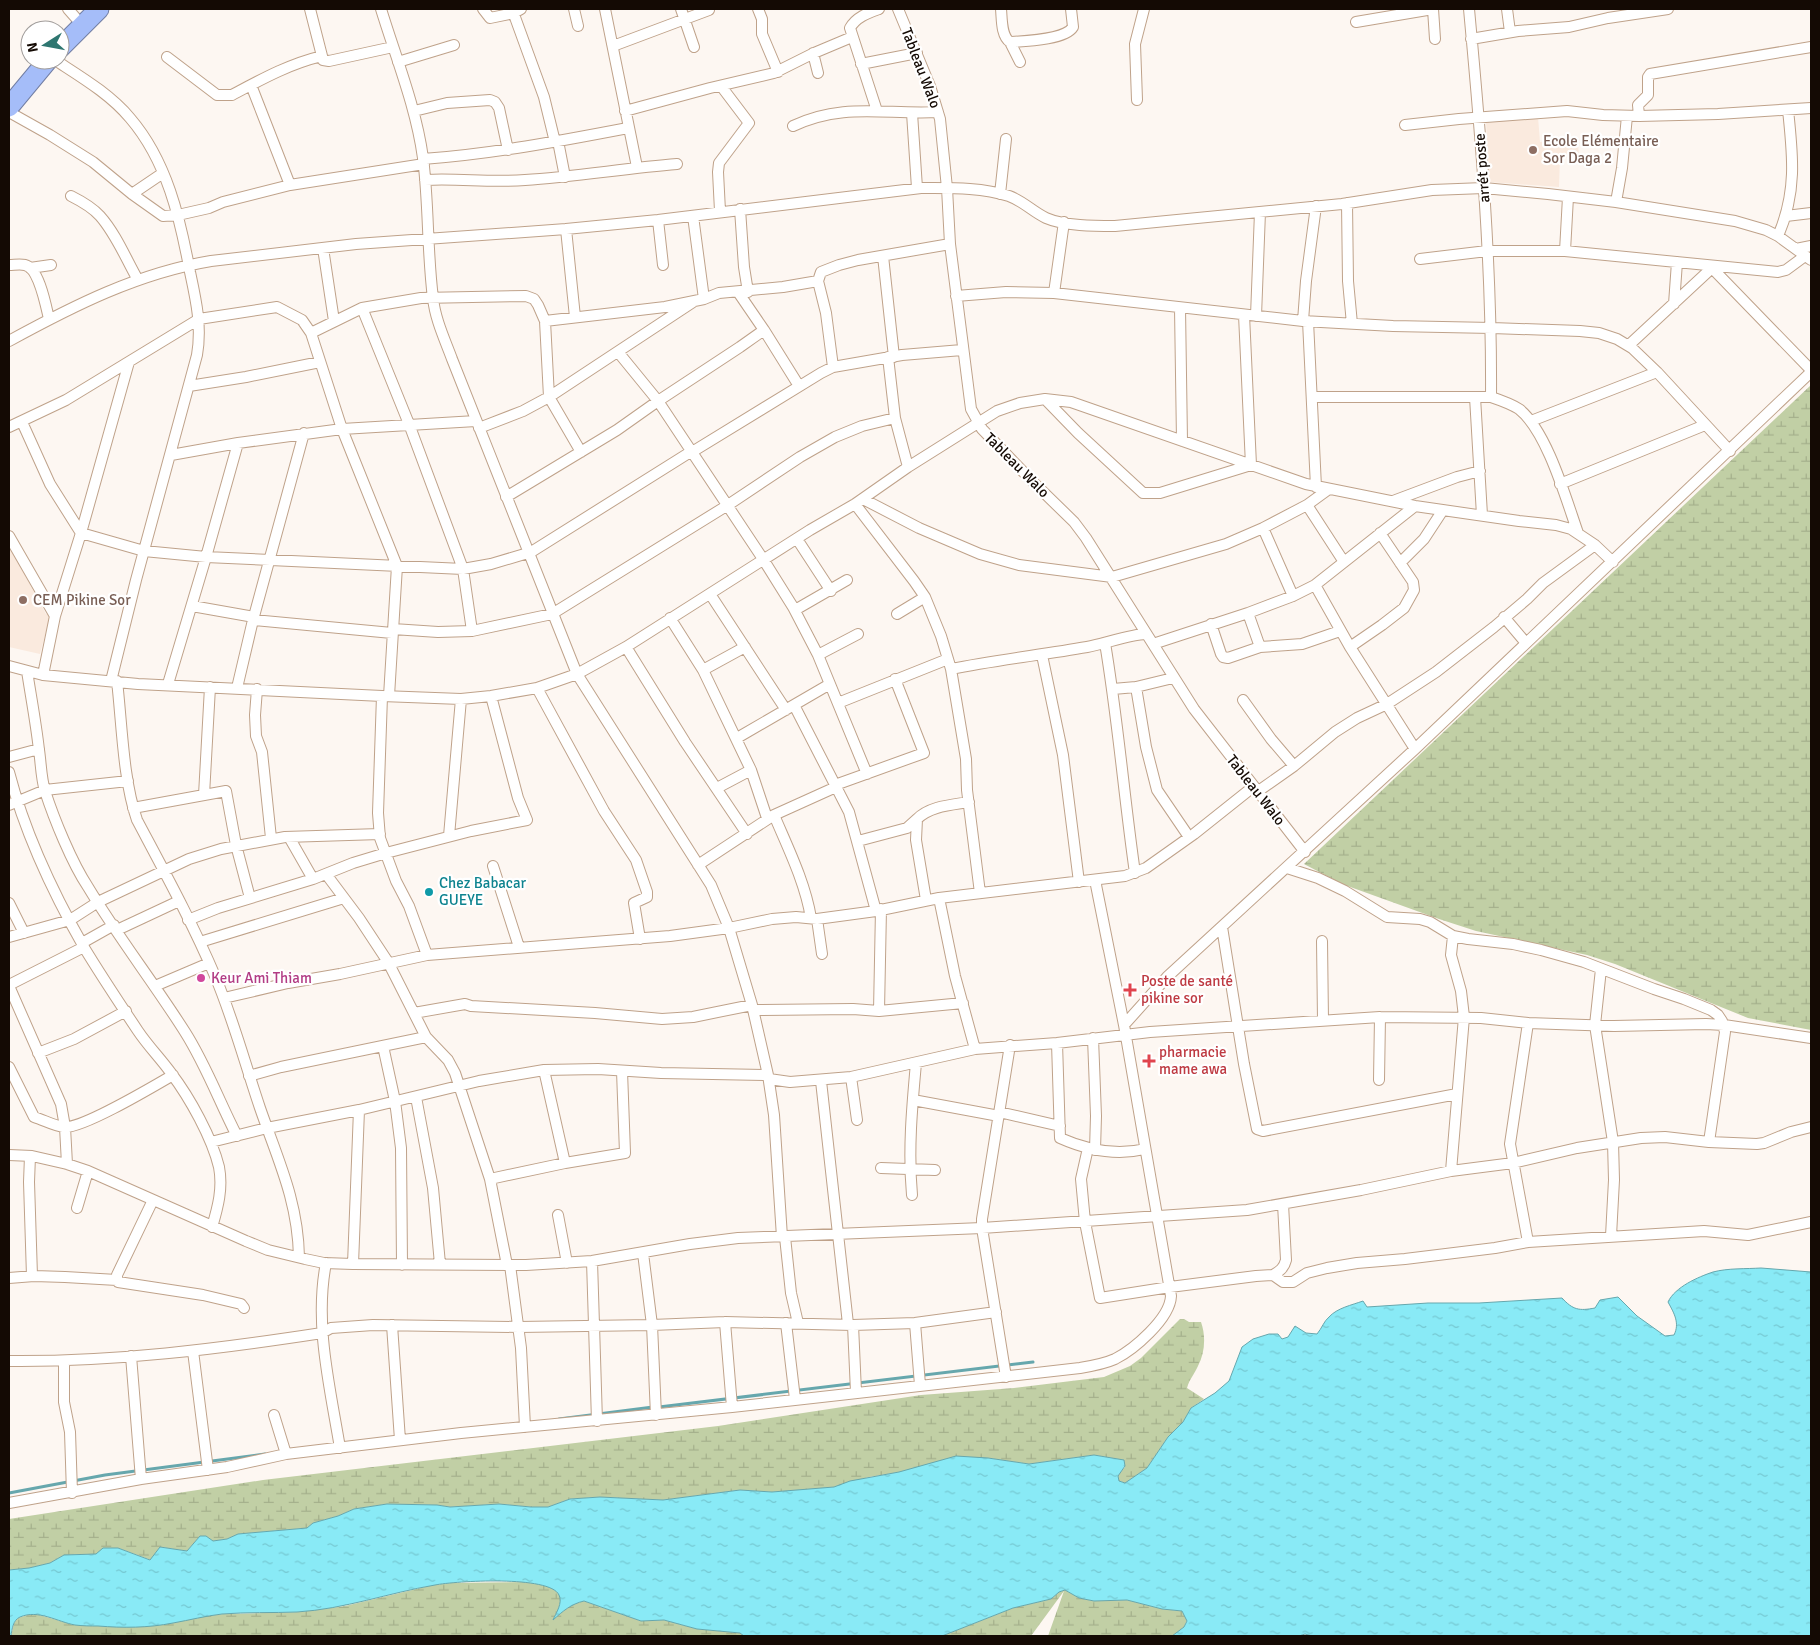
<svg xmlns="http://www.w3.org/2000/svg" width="1820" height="1645" viewBox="0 0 1820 1645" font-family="Signika,sans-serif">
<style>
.built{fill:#faeade}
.wetland{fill:url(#wetland-marsh)}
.water{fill:url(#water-ripples);stroke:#66a7ad}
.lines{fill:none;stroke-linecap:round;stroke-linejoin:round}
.stream{stroke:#66a7ad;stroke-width:3}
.street-casing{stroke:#bfa28a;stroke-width:12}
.highway-casing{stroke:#727ea3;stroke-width:21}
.street{stroke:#fff;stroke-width:10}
.highway{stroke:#a5bdf9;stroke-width:19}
.education-dot{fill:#8d6e63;stroke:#fff;stroke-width:2}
.culture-dot{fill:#0f9aa8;stroke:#fff;stroke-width:2}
.hotel-dot{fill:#d1479c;stroke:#fff;stroke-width:2}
.health-dot{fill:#e0444e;stroke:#fff;stroke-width:2}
.labels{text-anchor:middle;stroke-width:4.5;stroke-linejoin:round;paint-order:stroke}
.street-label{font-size:15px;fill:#140a04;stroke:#fff}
.education-label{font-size:15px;fill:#785e54;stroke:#fff;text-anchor:start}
.culture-label{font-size:15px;fill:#0d838f;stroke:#fff;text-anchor:start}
.hotel-label{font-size:15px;fill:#b23c85;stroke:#fff;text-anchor:start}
.health-label{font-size:15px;fill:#be3a42;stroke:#fff;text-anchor:start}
</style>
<defs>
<pattern id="wetland-marsh" width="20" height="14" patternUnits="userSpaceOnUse" patternTransform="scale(1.25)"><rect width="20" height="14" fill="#c1cfa5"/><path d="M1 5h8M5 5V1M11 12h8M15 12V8" fill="none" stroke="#a5b08c"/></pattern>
<pattern id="water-ripples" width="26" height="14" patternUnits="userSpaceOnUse" patternTransform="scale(1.25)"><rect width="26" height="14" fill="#89eaf6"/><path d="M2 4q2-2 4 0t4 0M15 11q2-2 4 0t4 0" fill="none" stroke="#75c7d1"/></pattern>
</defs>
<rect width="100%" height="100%" fill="#fdf7f2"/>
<path class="built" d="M1538 117 1540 142 1574 137V143H1578L1579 157 1560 158 1559 187 1489 182 1486 121Z
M9 546 46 614 51 613 40 654 9 647Z"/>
<path class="wetland" d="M1811 385V1030L1748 1018 1615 964 1587 955 1476 931 1439 919 1342 884 1304 864Z
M1180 1319H1184L1189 1322H1201C1206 1336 1205 1353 1198 1366 1194 1375 1190 1378 1187 1388L1204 1399 1191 1408 1183 1422 1168 1437 1147 1468 1125 1483 1119 1481 1117 1476 1125 1467 1118 1459 1094 1455 1029 1464 988 1458 869 1477 835 1487 804 1490 772 1492 740 1490 663 1500 600 1497 570 1499 548 1507H531L499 1504 450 1507 436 1505 387 1504 354 1509 338 1516 313 1523 307 1528 239 1534 227 1539 213 1541 206 1537 200 1536 187 1551 160 1547 151 1560 118 1548 96 1554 64 1555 50 1563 29 1568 9 1570V1519L263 1480 718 1426 921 1395 1014 1388 1104 1377 1130 1366 1141 1358Z
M524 1582C534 1583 561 1585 561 1600 561 1606 555 1614 554 1619 564 1610 571 1604 584 1601L641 1621 664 1620 697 1629 740 1633 744 1636H11L14 1623 18 1618 27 1615 36 1614 75 1625 173 1623 190 1618 223 1614 299 1612 345 1606 433 1585 450 1583Z
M1065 1590 1079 1598 1094 1601 1127 1600 1162 1609 1182 1611 1187 1620 1184 1627 1172 1636H1048L1064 1591 1031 1636H942L1013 1608 1051 1599 1059 1592Z"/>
<path class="water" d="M1761 1268 1811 1272V1636H1312L1305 1634 1299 1636H1172L1184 1627 1187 1621 1182 1611 1162 1609 1127 1600 1094 1601 1079 1598 1065 1590 1059 1592 1051 1599 1013 1608 942 1636H744L740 1633 697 1629 664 1620 641 1621 584 1601C571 1604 563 1611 553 1620 556 1613 563 1603 559 1595 550 1575 455 1581 435 1585 388 1593 345 1609 297 1612 272 1613 247 1612 222 1614 205 1616 190 1620 173 1623 148 1628 123 1628 98 1626 91 1626 83 1626 75 1625 58 1622 38 1609 20 1617 13 1620 12 1629 11 1636H9V1570L29 1568 50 1563 64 1555 96 1554 103 1548H118L150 1560 160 1547 187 1551 200 1536H206L213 1541 227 1539 238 1534 307 1528 313 1523 338 1516 354 1509 387 1504 437 1505 450 1507 499 1504 531 1507H548L570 1499 600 1497 663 1500 740 1490 772 1492 834 1487 850 1481 899 1472 956 1456 988 1458 1029 1464 1094 1455 1124 1460 1125 1466 1118 1476 1119 1481 1125 1483 1147 1468 1168 1437 1183 1422 1191 1408 1215 1393 1229 1381 1242 1347 1253 1339 1269 1334H1278L1282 1339 1288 1337 1295 1326 1306 1333 1317 1334C1322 1328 1324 1321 1329 1317 1337 1308 1352 1305 1363 1301L1367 1307 1428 1303H1479L1562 1298C1573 1310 1579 1311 1595 1308L1600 1300 1618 1297 1637 1316 1665 1336 1674 1335C1680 1323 1674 1313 1668 1302 1675 1287 1698 1277 1713 1272 1728 1268 1746 1269 1761 1268Z"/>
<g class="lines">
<path class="stream" d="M659 1407 1033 1362
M559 1419 653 1407
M9 1493 105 1475 265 1454"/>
<defs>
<path id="street" d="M68 9 82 25
M310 9 322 56
M381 9C396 58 416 107 423 158 429 205 427 252 433 298 435 319 445 340 452 359L577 674 711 885 729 928 752 1005 768 1075 774 1115 782 1237
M483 9 490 18 514 13 521 9
M512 9 544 97 555 142
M574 9 578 26
M605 9 637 167
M681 9 694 47
M758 9 762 19V34L778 72
M898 9 930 86 940 119 947 188 950 244 971 409 982 429 1033 482 1074 522 1086 538 1194 709 1305 852
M1001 9C1002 19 1001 36 1010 42 1025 41 1065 40 1073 27L1071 9
M1433 9 1435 39
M1469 9C1481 138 1492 267 1491 397
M1507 9 1510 32
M1356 22 1433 9
M1471 39 1518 31 1569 27 1608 18 1668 9
M1010 42 1020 62
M613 46 709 10
M813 53 818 73
M167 57 217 95H232C262 79 289 64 322 56L323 60 329 61 393 47
M55 60C81 77 110 94 130 118 167 161 180 218 190 272 196 300 202 326 197 355L136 580 111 681
M398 62 454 45
M861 64 917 53
M251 85 290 185
M1137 100 1135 44 1144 9
M414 111 447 103 490 100 495 102 499 108 508 150
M625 111 710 88 774 73 814 53 852 37
M877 111 850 28C856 17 868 13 879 9
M9 112 50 135 93 162 132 194 163 216 178 215 209 208 223 202 290 185 424 164
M912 113 917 188
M1639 116 1638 105 1648 95V77L1650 74 1811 47
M1405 125 1459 119 1567 111 1603 115 1639 116 1718 114 1811 108
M793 126C843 102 886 115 938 112
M558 141 565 177
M423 159C492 154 560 141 628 128
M425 180C458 178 492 183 525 180 575 177 626 168 677 164
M132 194 163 173
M1000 194 1006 139
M71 196C81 201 92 207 100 216 116 234 126 259 138 280
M1616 202 1622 168 1627 116
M1347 203 1348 281 1352 324
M740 209 744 267 748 292
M720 211 718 172 719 163 749 123 721 86
M1786 216 1811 213
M658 220 663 265
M566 229 575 317
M1778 236C1797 192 1793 156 1788 110
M323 248 334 321
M1796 249 1811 246
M1565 251 1568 197
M883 256 894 357
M1420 259 1487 251H1565L1778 272 1786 270 1805 256
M9 265C14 265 20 264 25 265 39 268 46 306 49 319
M30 268 51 265
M1712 268 1811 370
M1054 293 1064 222
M956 296 1006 292 1054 293 1303 321 1393 326 1492 328 1580 331 1599 333 1617 339 1632 348 1657 372 1730 451
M704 299 719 293 783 287 818 281
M1674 304 1677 262
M362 308 409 424 463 569 472 631
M1180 308 1182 441
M1256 316 1260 212
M545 321 665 307 704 299 693 216
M1303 321 1306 281 1316 206
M1308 321 1316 487
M764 330 799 386
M311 333 362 308 421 298 526 296 534 299 538 305 545 321 549 397 581 452
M9 341C73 306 138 273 211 261L356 244 566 229 658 220 921 188C951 188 981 187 1009 196 1023 201 1033 212 1046 218 1064 226 1095 226 1115 226L1342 204 1432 190 1484 188 1548 194 1616 202 1735 221 1766 230 1778 236 1811 260
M1629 345 1714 266
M618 352 658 401 763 559 793 607 818 655 867 774
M888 357 895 418 908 467
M833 367 902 355 962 350
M189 386 246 377 320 362
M1312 397H1491C1500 400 1511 404 1519 409 1547 431 1566 499 1578 533
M1475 397 1482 515
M1045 399 1078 433 1143 493H1160L1251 465 1244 315
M1531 421 1657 372
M22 422 50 484 81 533 144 551 206 557 463 569 491 564 528 553
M9 427 66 400 199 319 277 307 302 320 311 333 342 429 397 566 389 696
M479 428 523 411 549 397 693 302
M692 452 821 373 833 367 826 313 818 281 821 272 839 265 858 260 950 244
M171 455 238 443 342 429 476 421
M1560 484 1705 425
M506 497 617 430 658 401 740 347 764 330 738 292
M863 499 919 528 980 554 1019 565 1112 577 1226 544 1263 528 1307 505 1329 489
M1393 501 1457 477 1480 471
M855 504 914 581 925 597 941 636 951 669 966 759 967 790 980 893
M1307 505 1344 562
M1263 528 1293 596
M9 536 55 616
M797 539 831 591
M528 554 692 451
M1400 563 1424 539 1443 510
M1315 585 1350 647 1415 749
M710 594 786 710
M192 606 254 617
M795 610 847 580
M897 614 925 597
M1504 617 1526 643
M670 618 703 670 751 770 717 788
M253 620 392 633
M1211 624 1221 654 1223 657 1228 658 1260 647 1248 613
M393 629 438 632 472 631 552 614 728 505 800 457 835 437 862 426 895 418
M1105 643C1118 720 1124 797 1135 873
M1153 644 1248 613 1293 596 1315 585 1415 506
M626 647 685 742 747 834
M1260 647 1302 644 1340 631
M1350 647 1382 625 1404 608 1414 590 1413 582 1380 533
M818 655 858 634
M1042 655 1063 755 1079 882
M9 666 43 675 138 684 382 696 461 699 491 696 537 688 577 674 626 647 810 530 855 504 908 467 997 411 1020 403 1045 399 1071 402 1306 484 1415 506 1519 521 1556 525 1571 529 1595 545 1613 562
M951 669C996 660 1041 655 1087 647 1104 644 1131 634 1146 634
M703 670 745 647
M27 671C31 697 36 723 39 750 41 763 41 778 45 791 54 819 72 863 88 887 118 937 154 983 185 1032 206 1065 219 1101 237 1136
M43 675 55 616 81 533 129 362
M117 681C122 724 123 780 137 820 164 871 192 922 215 976 233 1018 245 1064 260 1108 278 1160 298 1201 299 1257
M168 684 206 557 238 443
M1136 687 1146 747 1157 790 1189 837
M237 688 253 620 304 433
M537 688 604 811 636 860 647 892V897L634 903 640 939
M257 689 255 715 256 736 262 752 271 838
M1113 689 1136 687 1173 678
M382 696 378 813 380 838 396 881 409 906 427 955
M1243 700 1271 739 1294 766
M838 703 948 659
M794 705 849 812 876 911
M737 738 830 684
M9 757 39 749
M751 770 767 818
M9 772C25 834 53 893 85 949 102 977 120 1004 138 1031 148 1046 161 1059 171 1073 190 1098 212 1138 219 1167 223 1188 218 1207 212 1227
M835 785 924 753 895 679
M1257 792 1294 766 1335 732 1357 718 1387 704 1436 672 1494 627 1527 599 1543 583 1595 545
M204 795 210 687
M9 805 45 790 128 781
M133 808 226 791 236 845 250 898
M774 815C788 848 805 882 811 918
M917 819C930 806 951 805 969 802
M449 836 461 699
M289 837 313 879
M858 841 907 828 917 819 916 840 926 900
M698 865 774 815 836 787
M493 866 519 947
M1287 868 1318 878 1345 891 1387 917 1420 919 1430 922 1453 936 1468 939 1513 944 1541 950 1584 962 1654 989 1684 999 1711 1010 1718 1015 1722 1021 1725 1032 1709 1142
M326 874 359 918 388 962 426 1037 448 1060 455 1073 490 1179 507 1265
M939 898 955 976 975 1049
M9 903 24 933
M817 919 822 954
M188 920 218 908 313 879 353 863 386 853 471 831 527 820 518 798 491 696
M1222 927 1244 1064 1257 1129 1263 1131 1457 1094
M117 930 179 901
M9 937 70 920 98 902 189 859 221 849 285 837 380 834
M1322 941 1323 1020
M200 942 344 898
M82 943 114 925
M1601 969 1595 1025 1613 1142 1614 1180 1611 1236
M9 985 84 947
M9 986 61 1104 65 1127 67 1164
M155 986 209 963
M224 998 288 983 340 974 427 955 670 936 729 928 772 919 796 917 817 919 876 911 939 898 1125 876 1146 868 1194 834 1253 787
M753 1010 853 1009 879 1011 963 1003
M879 1011 881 909
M414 1013 465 1004 471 1006 595 1013 662 1019 693 1017 752 1005
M1124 1025 1167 977 1415 749 1811 372
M1093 1038 1096 1116 1095 1150
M1057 1043 1060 1138C1087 1150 1116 1156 1145 1149
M383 1046 395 1101 401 1148 402 1265
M38 1053 74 1039 126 1011
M9 1067 34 1117C44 1120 54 1126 64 1127 82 1129 154 1086 173 1075
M544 1070 565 1163
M249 1076 281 1067 426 1037
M851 1077 857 1120
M769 1079 790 1082 851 1077 975 1049 1057 1043 1150 1032 1380 1017 1481 1018 1528 1023 1614 1026 1706 1024 1724 1025 1811 1038
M1379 1080 1380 1017
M821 1081 848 1324
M416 1097 433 1188 440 1264
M913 1100 999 1116
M999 1112 1060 1126
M211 1142 267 1128 359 1110 479 1081 544 1070 598 1069 661 1073 768 1075
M1088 1148 1081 1179 1085 1222 1100 1298 1170 1287 1256 1276 1273 1275 1283 1282H1293L1307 1273 1327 1268 1357 1263 1405 1259 1495 1248 1528 1242 1704 1231 1748 1235 1811 1222
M9 1155 32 1156 67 1164 88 1171 246 1241 268 1250 305 1259 324 1263 353 1264 526 1265 592 1261 690 1244 738 1238 982 1228 1247 1210 1361 1190 1451 1171 1513 1163 1577 1148 1641 1138 1665 1137 1709 1142 1757 1144 1764 1143 1791 1132 1811 1127
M30 1156 29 1182 32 1276
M881 1168 935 1170
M1451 1171 1464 1017 1461 991 1451 955 1453 936
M490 1179 565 1163 625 1153 622 1071
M912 1195C908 1150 912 1107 916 1063
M77 1208 88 1171
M558 1215 567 1263
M785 1237 791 1293 798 1323
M1528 1242 1510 1144 1528 1023
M643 1253 652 1325 656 1415
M592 1261 597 1421
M326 1263C314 1324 330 1387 340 1448
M353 1264 359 1110
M510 1265 521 1348 525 1427
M1273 1275C1280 1271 1284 1268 1286 1260L1283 1204
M9 1278 34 1276 65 1277 117 1280 118 1282 203 1295 241 1304 244 1308
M117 1280V1275L153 1200
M725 1322 732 1407
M786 1323 795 1399
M915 1323 920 1385
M392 1325 400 1440
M853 1325 856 1392
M193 1351 208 1470
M131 1356 141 1479
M9 1361C114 1362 218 1349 322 1333L331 1328 373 1325 519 1327 652 1325 725 1322 853 1325 915 1323 996 1312
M64 1362V1402L70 1432 72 1493
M1006 1377 982 1228V1219L1010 1045
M274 1415 286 1454
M9 1503 141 1479 227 1467 286 1454 461 1433 732 1407 1080 1368C1092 1366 1104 1364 1115 1359 1133 1350 1170 1319 1171 1296L1124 1025 1095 880"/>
<path id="highway" d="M60 48 99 9
M9 107 48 60"/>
</defs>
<use href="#street" class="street-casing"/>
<use href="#highway" class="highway-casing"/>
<use href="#street" class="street"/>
<use href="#highway" class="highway"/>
</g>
<g class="education-dot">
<circle cx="1533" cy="150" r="5"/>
<circle cx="23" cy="600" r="5"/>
</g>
<circle class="culture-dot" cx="429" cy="892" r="5"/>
<circle class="hotel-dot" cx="201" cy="978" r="5"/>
<g class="health-dot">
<path d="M1127.5 982.5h5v5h5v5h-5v5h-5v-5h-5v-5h5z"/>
<path d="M1146.5 1053.5h5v5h5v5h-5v5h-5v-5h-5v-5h5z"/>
</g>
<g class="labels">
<g class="street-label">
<text transform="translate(921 68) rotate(69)" y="5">Tableau Walo</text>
<text transform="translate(1482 168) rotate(-94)" y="5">arrét poste</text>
<text transform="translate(1017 465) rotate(45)" y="5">Tableau Walo</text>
<text transform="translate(1256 790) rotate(52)" y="5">Tableau Walo</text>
</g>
<g class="education-label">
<text x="1543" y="146">Ecole Elémentaire<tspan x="1543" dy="17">Sor Daga 2</tspan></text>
<text x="33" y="605">CEM Pikine Sor</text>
</g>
<g class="culture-label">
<text x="439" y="888">Chez Babacar<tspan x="439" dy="17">GUEYE</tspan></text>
</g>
<g class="hotel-label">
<text x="211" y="983">Keur Ami Thiam</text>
</g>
<g class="health-label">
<text x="1141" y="986">Poste de santé<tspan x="1141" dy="17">pikine sor</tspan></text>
<text x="1159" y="1057">pharmacie<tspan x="1159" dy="17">mame awa</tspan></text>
</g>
</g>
<rect width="1820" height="1645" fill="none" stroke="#140a04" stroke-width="20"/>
<g transform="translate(45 45) rotate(259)"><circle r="24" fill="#ffffff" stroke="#a19d9b"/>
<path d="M0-4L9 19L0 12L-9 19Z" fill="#2e7670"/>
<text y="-8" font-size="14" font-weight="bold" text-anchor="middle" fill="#140a04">N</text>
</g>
</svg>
